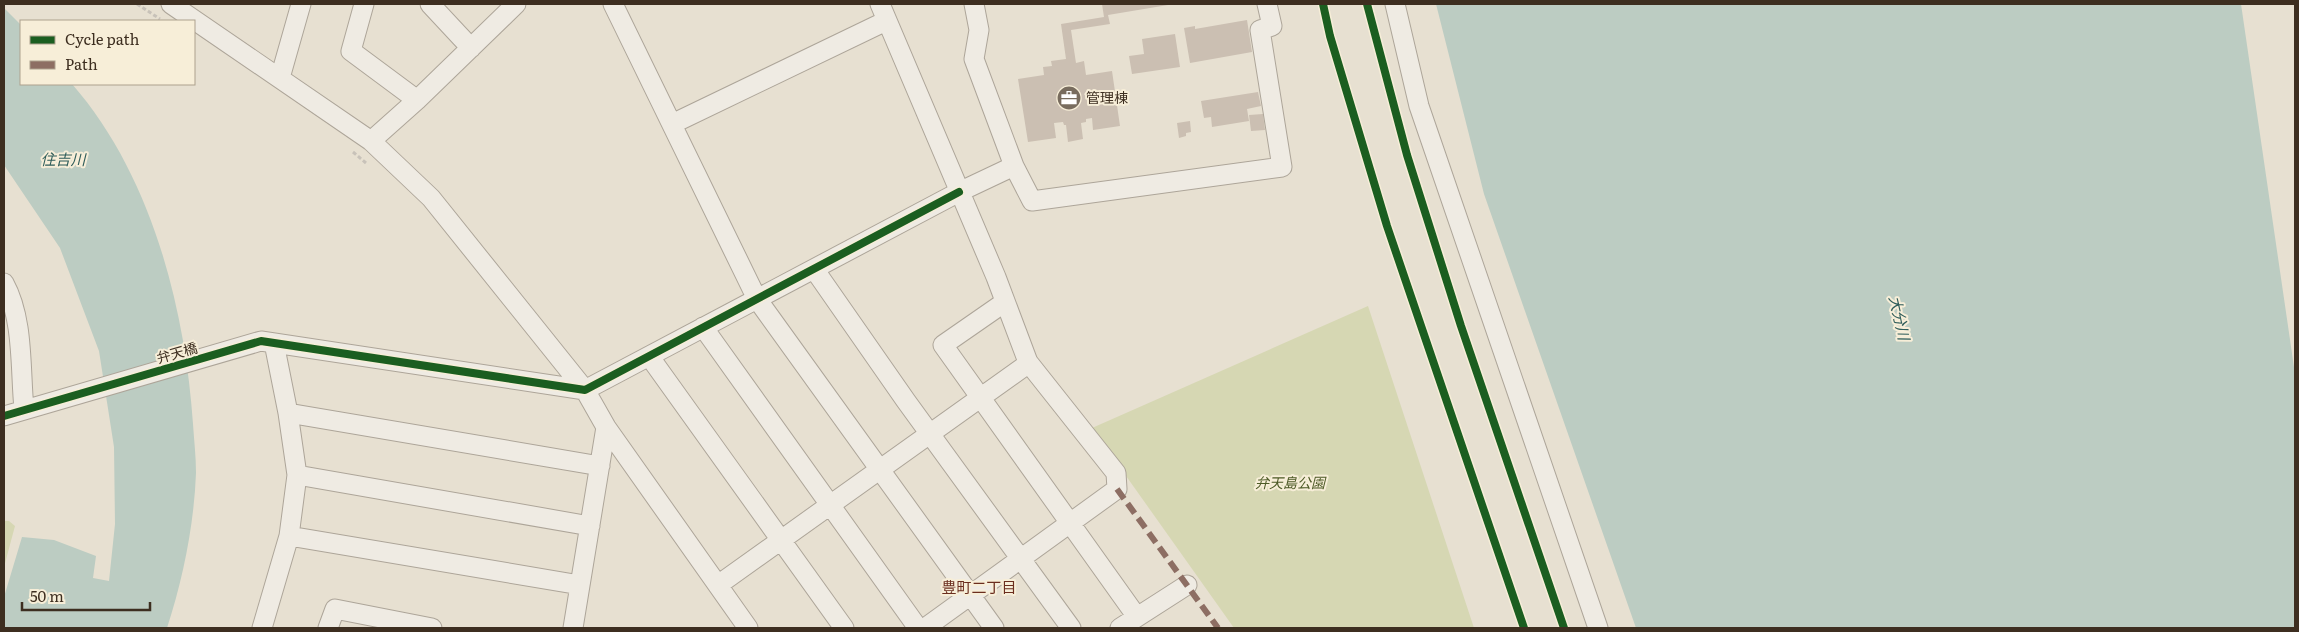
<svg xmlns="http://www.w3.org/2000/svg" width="2299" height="632" viewBox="0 0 2299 632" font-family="Literata,'Noto Sans JP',serif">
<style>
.green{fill:#d6d7b3}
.water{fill:#bcccc2}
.building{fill:#cbbfb2}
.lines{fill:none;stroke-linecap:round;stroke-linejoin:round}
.minor-casing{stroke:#ada599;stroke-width:21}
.path{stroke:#c8c2b9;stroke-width:3;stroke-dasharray:4 2.5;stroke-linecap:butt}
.minor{stroke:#efebe3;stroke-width:19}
.quiet{stroke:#8d6e63;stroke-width:6;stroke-dasharray:12 6;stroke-linecap:butt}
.cycleway-casing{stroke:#f7eed8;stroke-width:11}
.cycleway{stroke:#1b5e20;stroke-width:8}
.labels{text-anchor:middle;stroke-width:4;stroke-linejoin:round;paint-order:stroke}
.poi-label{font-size:14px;fill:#3d2e20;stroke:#f7eed8;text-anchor:start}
.street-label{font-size:14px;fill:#3d2e20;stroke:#f7eed8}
.park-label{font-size:14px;font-style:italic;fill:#4d5a26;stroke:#f7eed8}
.water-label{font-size:15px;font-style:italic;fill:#2f5d5a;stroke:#f7eed8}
.neighbourhood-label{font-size:15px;fill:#6b2e1e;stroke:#f7eed8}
</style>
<rect width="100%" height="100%" fill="#e7e0d1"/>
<path class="green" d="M1368 306 1474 628H1234L1092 428Z
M4 521H9L15 526 4 567Z"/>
<path class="water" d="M1436 4H2241L2295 374V628H1636L1484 194Z
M4 8 21 25V84H72C151 174 185 307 193 424 194 440 196 456 196 473 194 525 183 579 167 628H4V597L22 537 54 540 96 556 93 578 109 581 115 524 114 447 99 351 60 248 4 165Z"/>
<path class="building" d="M1102 4H1174L1108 15 1110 24 1071 30 1076 63 1084 61 1086 75 1112 71 1120 126 1093 130 1092 118 1086 119V122L1081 123 1083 139 1068 142 1066 125H1064L1063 122 1054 123 1056 138 1028 142 1018 79 1044 75 1043 67 1052 66 1051 61 1066 59 1061 24 1104 17Z
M1247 20 1252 52 1190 63 1184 28 1195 26V29Z
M1175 34 1180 67 1132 74 1129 56 1144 54 1142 39Z
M1258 92 1261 106 1247 109 1249 121 1212 127 1211 117 1204 118 1201 101Z
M1263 114 1265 130 1251 131 1249 115Z
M1190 121 1191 132 1186 133V136L1179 138 1177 123Z"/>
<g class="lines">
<defs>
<path id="minor" d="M171 4 371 141 431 198 585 390 606 427 748 628
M364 4 351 51 417 100
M430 4 471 48
M613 4 757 299 994 628
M880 4 996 277 1028 362 1116 473 1117 489 925 628
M1395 4 1419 106 1598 628
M280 78 301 4
M672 124 886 21
M371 141 417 100 516 4
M1014 166 1032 201 1282 167 1260 30 1272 26 1267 4
M814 269 906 401 1071 628
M4 283C24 319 20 369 24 409
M1005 302 943 345 1137 617
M703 327 918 628
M649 356 844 628
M288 413 600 466
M4 416 261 341 585 390 959 192 1014 166 974 59 979 30 974 4
M297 475 590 526
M289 536 580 585
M718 585 1029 363
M262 628 289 536 297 475 288 413 274 343
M328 628 335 609 432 628
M573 628 606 427
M1120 628 1187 585"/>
</defs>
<use href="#minor" class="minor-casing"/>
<path class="path" d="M137 4 160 19
M353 152 366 163"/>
<use href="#minor" class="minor"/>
<path class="quiet" d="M1117 489 1218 628"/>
<defs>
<path id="cycleway" d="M1323 4 1330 36 1387 226 1524 628
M1367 4 1407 155 1461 326 1564 628
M4 416 261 341 585 390 959 192"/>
</defs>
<use href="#cycleway" class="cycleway-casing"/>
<use href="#cycleway" class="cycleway"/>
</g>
<defs>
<symbol id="office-disc" viewBox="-11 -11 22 22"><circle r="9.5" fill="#786c5e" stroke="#f7eed8"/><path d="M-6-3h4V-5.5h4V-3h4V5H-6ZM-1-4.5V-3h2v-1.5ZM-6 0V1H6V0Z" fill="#fff"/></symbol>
</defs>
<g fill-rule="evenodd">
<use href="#office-disc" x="1055" y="84" width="28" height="28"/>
</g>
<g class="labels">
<g class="poi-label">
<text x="1086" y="103">管理棟</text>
</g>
<g class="street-label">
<text transform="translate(177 353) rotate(-16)" y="5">弁天橋</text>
</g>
<g class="park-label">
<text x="1290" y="488">弁天島公園</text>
</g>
<g class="water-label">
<text x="63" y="165">住吉川</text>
<text transform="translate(1899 318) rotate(77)" y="5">大分川</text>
</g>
<g class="neighbourhood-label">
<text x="979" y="593">豊町二丁目</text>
</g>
</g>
<rect width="2299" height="632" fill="none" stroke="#3d2e20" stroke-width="10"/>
<rect x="20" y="20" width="175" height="65" fill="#f7eed8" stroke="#ada18e"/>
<rect x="30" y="36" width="25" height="8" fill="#1b5e20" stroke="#ada18e"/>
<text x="65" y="45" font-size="15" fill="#3d2e20">Cycle path</text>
<rect x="30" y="61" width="25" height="8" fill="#8d6e63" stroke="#ada18e"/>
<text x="65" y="70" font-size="15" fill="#3d2e20">Path</text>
<path d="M22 602v8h128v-8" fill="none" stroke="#3d2e20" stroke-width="2.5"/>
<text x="30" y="602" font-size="15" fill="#3d2e20" stroke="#f7eed8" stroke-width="4" paint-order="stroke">50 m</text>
</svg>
